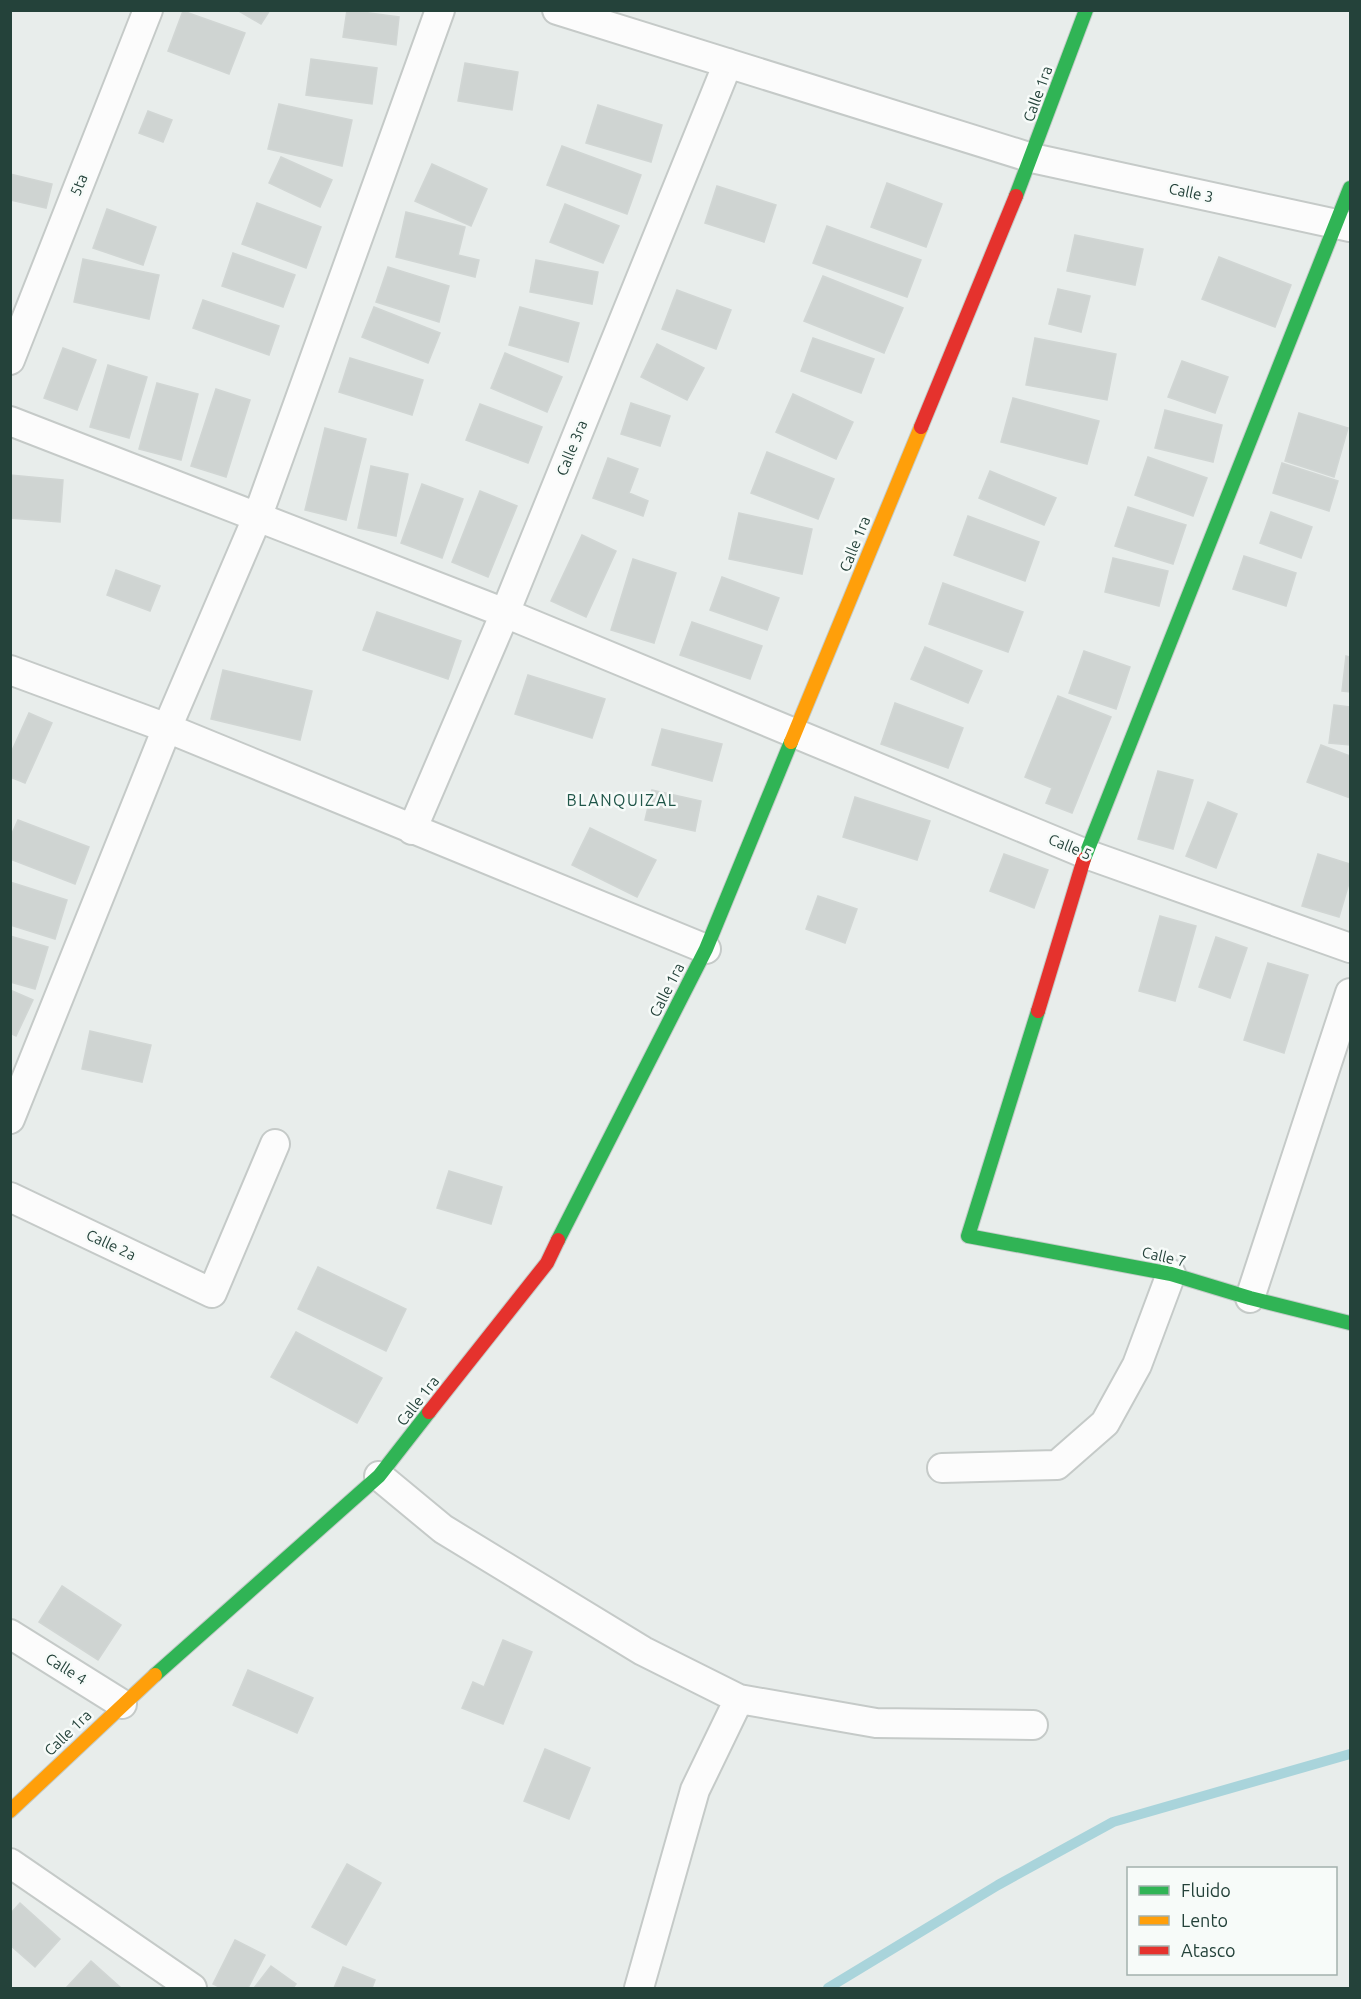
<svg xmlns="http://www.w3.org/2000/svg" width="1361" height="1999" viewBox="0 0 1361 1999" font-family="Ubuntu,sans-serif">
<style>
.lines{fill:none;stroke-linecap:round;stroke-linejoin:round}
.stream{stroke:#a9d4db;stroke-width:10}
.building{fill:#cfd4d2;stroke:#d1d6d4;stroke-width:1.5}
.street-casing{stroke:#c5cac8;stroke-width:32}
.fast-casing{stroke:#c3cbc8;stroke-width:16}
.slow-casing{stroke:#c3cbc8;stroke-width:16}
.jam-casing{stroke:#c3cbc8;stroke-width:16}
.street{stroke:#fcfcfc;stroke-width:28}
.fast{stroke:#30b455;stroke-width:14}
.slow{stroke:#ff9f0a;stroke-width:14}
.jam{stroke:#e5322d;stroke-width:14}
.labels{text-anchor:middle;stroke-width:5;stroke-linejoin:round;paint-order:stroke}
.street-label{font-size:15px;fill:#24423a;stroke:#f7fbf9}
.neighbourhood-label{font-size:16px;letter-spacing:1.5px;fill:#1f5548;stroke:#f7fbf9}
</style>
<rect width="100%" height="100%" fill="#e8edeb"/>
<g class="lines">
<path class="stream" d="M828 1988 998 1885 1113 1822 1350 1754"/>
</g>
<path class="building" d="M237 10H270L261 24Z
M347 10 399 17 396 45 343 37Z
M183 11 245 33 229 74 168 51Z
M311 59 377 68 372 104 306 95Z
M465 63 518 72 512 110 458 101Z
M279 104 352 120 342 166 268 149Z
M598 105 662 125 651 162 586 143Z
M148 111 172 120 163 142 139 133Z
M562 146 641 175 627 214 547 185Z
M281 157 332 180 320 207 269 183Z
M432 164 487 189 471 226 415 201Z
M10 174 52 184 46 208 10 200Z
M887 183 942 204 926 247 871 227Z
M717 186 776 205 764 242 705 223Z
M257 203 321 227 306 268 242 244Z
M565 204 619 226 603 263 550 242Z
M107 209 156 227 143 265 93 248Z
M406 212 465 227 458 255 479 260 475 277 396 257Z
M827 226 921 260 907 297 813 263Z
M1075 235 1143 249 1135 285 1067 271Z
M233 253 295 275 283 307 222 286Z
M1219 257 1291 285 1275 327 1202 299Z
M83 259 159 275 149 319 74 302Z
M536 260 598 272 592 304 530 292Z
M388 267 449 286 439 322 376 302Z
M823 276 903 308 884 353 804 321Z
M1058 289 1090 296 1081 332 1049 324Z
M677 290 731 310 716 349 662 329Z
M203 300 279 326 269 355 193 328Z
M374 307 440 333 428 363 362 337Z
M520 307 579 323 568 362 509 345Z
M813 338 874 359 861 393 801 371Z
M1035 338 1116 354 1107 400 1026 385Z
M657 344 704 368 687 400 641 377Z
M63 348 96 360 77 410 44 398Z
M505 353 562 377 547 412 491 388Z
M350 358 423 380 412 415 339 392Z
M1182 361 1228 377 1215 413 1168 397Z
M108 365 147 377 129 438 90 427Z
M157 383 198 394 181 460 139 449Z
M216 389 250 400 226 477 191 466Z
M793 394 853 422 836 459 776 432Z
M1013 398 1099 421 1087 464 1001 442Z
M631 403 670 416 660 446 621 434Z
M480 404 542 427 528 463 466 440Z
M1165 410 1222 425 1213 462 1155 448Z
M1299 413 1348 428 1334 477 1285 461Z
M325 428 366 439 346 520 305 510Z
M767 452 834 479 818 519 751 493Z
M1148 457 1207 478 1193 516 1135 495Z
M608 458 638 469 629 493 648 501 643 516 593 498Z
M1282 463 1338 481 1329 511 1273 493Z
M371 466 408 474 396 536 358 528Z
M990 471 1056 498 1044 525 979 498Z
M10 475 63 480 60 522 10 518Z
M422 484 463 499 442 558 401 543Z
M480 491 517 506 488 577 452 562Z
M1128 507 1186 525 1173 564 1115 546Z
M1271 512 1312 527 1301 558 1260 543Z
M739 513 812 529 802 574 729 559Z
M968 516 1039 542 1025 581 954 555Z
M582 535 616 551 586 617 551 601Z
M1244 556 1296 573 1286 606 1233 589Z
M1113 558 1168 571 1159 606 1105 592Z
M633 559 676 573 654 643 611 630Z
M116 570 160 586 150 611 107 595Z
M722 577 779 598 767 630 710 610Z
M943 583 1023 612 1008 652 929 624Z
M377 612 461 641 448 679 363 650Z
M692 622 762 646 750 679 680 655Z
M925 647 982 671 968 703 911 679Z
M1084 651 1130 667 1116 709 1069 693Z
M1346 656 1350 657V692L1342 691Z
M223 670 312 691 300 740 211 719Z
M528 675 605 699 592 738 515 714Z
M1058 696 1111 717 1072 813 1046 803 1052 788 1025 777Z
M895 703 963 728 948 768 881 744Z
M1334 705 1350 707V745L1329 743Z
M29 713 52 723 25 783 10 777V755Z
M662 729 722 744 712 781 652 765Z
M1321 745 1350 756V798L1307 782Z
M1158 771 1193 780 1173 849 1138 839Z
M652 790 701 801 695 831 645 820Z
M855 797 930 821 917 860 843 837Z
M1208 802 1237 814 1216 868 1186 856Z
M18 820 89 847 75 884 10 859V838Z
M590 828 656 860 637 897 572 865Z
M1004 854 1048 870 1034 908 990 891Z
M1318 854 1350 864V880L1339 917 1302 906Z
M10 882 67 900 55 939 10 925Z
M818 896 857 909 845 943 806 929Z
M1160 916 1196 926 1175 1001 1139 991Z
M10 936 48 947 35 989 10 982Z
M1216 937 1247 948 1230 998 1199 987Z
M1268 963 1308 975 1284 1053 1244 1040Z
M10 990 33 1000 16 1036 10 1033Z
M90 1031 151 1045 142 1082 82 1069Z
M449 1171 502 1187 491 1224 437 1208Z
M318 1267 406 1309 386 1351 298 1309Z
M296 1332 382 1378 357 1423 271 1377Z
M62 1586 121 1625 98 1660 39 1622Z
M503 1640 532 1652 503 1724 462 1708 473 1682 484 1687Z
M248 1670 313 1698 297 1733 233 1705Z
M545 1749 590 1768 569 1819 524 1801Z
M347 1864 381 1883 346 1945 312 1927Z
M20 1903 60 1939 35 1967 10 1945V1914Z
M235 1940 265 1955 248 1988H221L213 1984Z
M91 1961 120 1987 118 1988H66Z
M271 1966 296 1984 293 1988H254Z
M343 1967 375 1980 372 1988H334Z"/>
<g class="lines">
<defs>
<path id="street" d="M557 10 1032 158 1350 227
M10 360 148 10
M10 421 505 613 1086 854 1350 948
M10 670 167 728 706 949
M412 830 505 613 728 63
M10 1119 167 728 257 518 440 10
M10 1197 212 1293 275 1144
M1250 1298 1350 993
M942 1468 1057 1465 1105 1423 1137 1365 1171 1274
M379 1476 443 1529 643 1651 739 1699 876 1723 1033 1725
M10 1634 122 1704
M10 1863 192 1988
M639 1988 695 1790 739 1699"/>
<path id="fast" d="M1016 196 1086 10
M1084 859 1350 188
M1038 1011 968 1236 1171 1274 1250 1298 1350 1323
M558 1240 706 949 791 742
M155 1675 379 1476 429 1412"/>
<path id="slow" d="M791 742 921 427
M10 1811 155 1675"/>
<path id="jam" d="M921 427 1016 196
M1038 1011 1084 859
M429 1412 547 1263 558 1240"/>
</defs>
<use href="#street" class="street-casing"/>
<use href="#fast" class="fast-casing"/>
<use href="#slow" class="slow-casing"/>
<use href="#jam" class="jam-casing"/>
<use href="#street" class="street"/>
<use href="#fast" class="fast"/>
<use href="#slow" class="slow"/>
<use href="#jam" class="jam"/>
</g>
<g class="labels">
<g class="street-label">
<text transform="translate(1038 94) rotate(-70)" y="5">Calle 1ra</text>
<text transform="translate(79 185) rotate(-68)" y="5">5ta</text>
<text transform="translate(1191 193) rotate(12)" y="5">Calle 3</text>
<text transform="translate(572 448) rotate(-68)" y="5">Calle 3ra</text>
<text transform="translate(855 544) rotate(-68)" y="5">Calle 1ra</text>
<text transform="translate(1070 847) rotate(22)" y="5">Calle 5</text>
<text transform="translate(667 990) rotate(-63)" y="5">Calle 1ra</text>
<text transform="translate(111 1245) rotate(25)" y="5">Calle 2a</text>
<text transform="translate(1164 1257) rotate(13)" y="5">Calle 7</text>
<text transform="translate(418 1401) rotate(-52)" y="5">Calle 1ra</text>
<text transform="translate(66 1669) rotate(32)" y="5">Calle 4</text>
<text transform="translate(68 1733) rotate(-44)" y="5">Calle 1ra</text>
</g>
<g class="neighbourhood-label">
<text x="622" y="806">BLANQUIZAL</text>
</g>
</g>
<rect width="1361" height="1999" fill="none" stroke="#24423a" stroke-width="24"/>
<rect x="1127" y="1867" width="210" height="108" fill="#f7fbf9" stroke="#a3b1ad" stroke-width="1.5"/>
<rect x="1139" y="1886" width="30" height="9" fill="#30b455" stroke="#a3b1ad" stroke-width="1.5"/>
<text x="1181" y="1897" font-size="18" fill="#24423a">Fluido</text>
<rect x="1139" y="1916" width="30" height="9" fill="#ff9f0a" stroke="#a3b1ad" stroke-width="1.5"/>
<text x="1181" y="1927" font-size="18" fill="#24423a">Lento</text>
<rect x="1139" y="1946" width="30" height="9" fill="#e5322d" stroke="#a3b1ad" stroke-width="1.5"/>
<text x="1181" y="1957" font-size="18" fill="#24423a">Atasco</text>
</svg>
